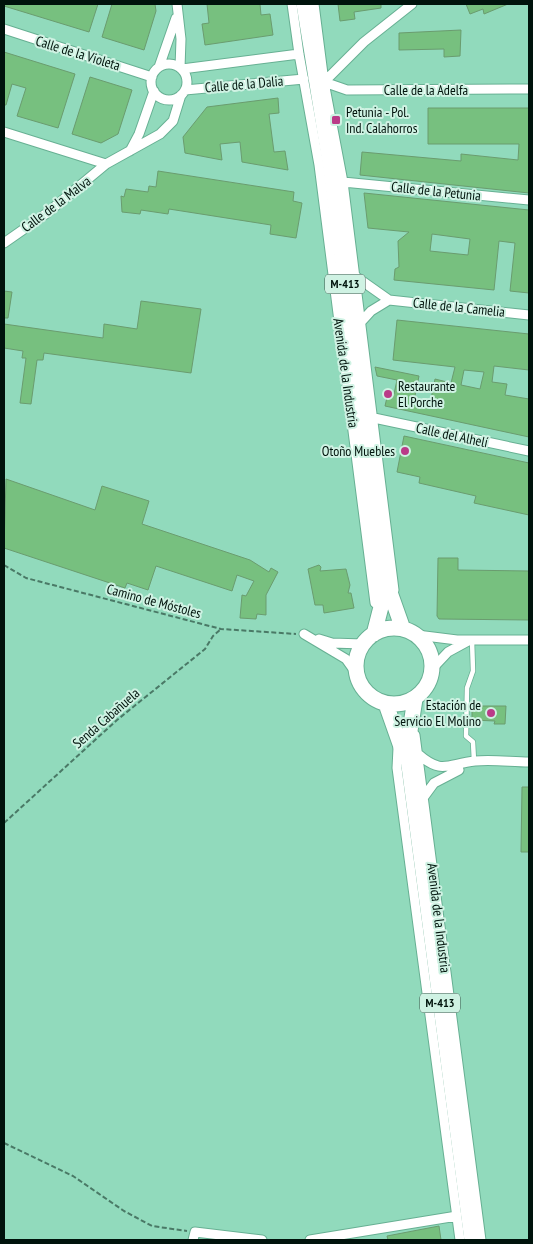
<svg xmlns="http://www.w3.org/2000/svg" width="533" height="1244" viewBox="0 0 533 1244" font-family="'PT Sans Narrow',sans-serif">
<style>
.building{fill:#77c07f;stroke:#6a9c6f;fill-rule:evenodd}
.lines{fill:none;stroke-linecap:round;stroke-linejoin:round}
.lane-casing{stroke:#67b093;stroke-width:6}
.street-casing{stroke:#67b093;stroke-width:11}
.primary-casing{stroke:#67b093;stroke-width:17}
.path{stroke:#4a7966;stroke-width:2;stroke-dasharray:5 2.5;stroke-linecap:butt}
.lane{stroke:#fff;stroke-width:4.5}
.street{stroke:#fff;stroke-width:9}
.primary{stroke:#fff;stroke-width:15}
.poi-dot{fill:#ba3b88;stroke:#cff2e3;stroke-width:2}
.labels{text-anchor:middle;stroke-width:4;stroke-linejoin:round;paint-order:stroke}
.shield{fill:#cff2e3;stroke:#3e564c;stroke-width:1}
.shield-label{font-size:12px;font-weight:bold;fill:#00130c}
.street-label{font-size:14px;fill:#00130c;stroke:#cff2e3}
.poi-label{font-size:14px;fill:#00130c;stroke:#cff2e3;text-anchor:start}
</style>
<rect width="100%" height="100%" fill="#91dabc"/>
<path class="building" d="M4 4H98L89 32 4 6Z
M112 4H155L156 11 144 50 102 37Z
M207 4H260L261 15 270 14 273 35 205 45 202 24 209 23Z
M338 4H381V8L354 12 355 19 340 21Z
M466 4H508L484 14 483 9 470 14Z
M461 30 460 56 444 57V49L399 50V33Z
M4 52 75 74 58 128 17 116 26 88 12 84 6 105H4Z
M90 77 132 90 118 134 101 143 72 134Z
M278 98 279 113 269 114 274 152 285 151 288 170 242 162 240 142 220 144 222 160 185 153 183 137 207 107Z
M428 108H529V193L360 175 362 152 461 161V154L518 160 519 144H428Z
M158 171 294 192 293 201 302 203 296 238 270 234 271 225 169 209 168 214 141 210 140 214 122 212 121 196 124 197 126 189 148 192 149 186 156 187Z
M364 193 529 210V293L510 291 515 243 499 241 494 290 394 280 395 269 399 267 398 241 409 232 368 228ZM432 234 470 239 468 255 430 251Z
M4 291 12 292 8 318H4Z
M141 301 201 309 191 373 44 353 43 360H37L31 404 20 403 26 358H22L23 351 4 348V324L103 338 104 324 137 329Z
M397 320 529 334V370L494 366 492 382 507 384 505 395 529 399V437L385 406 388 393 394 394 397 380 377 376 375 367 419 376 414 401 430 404 435 379 451 383 455 367 393 360ZM464 370 484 372 480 389 461 385Z
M404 436 529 463V515L474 503 476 496 419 483 420 477 397 472Z
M6 479 95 510 102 486 149 501 142 524 250 560 269 572 271 568 278 572 266 595V615L257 614 256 619 240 618 242 595 246 596 254 581 237 575 232 591 156 566 148 590 127 583 125 588 4 548Z
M438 558H458V570L529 571V620L439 619 437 616Z
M319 565 321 567 320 571 346 569 350 585 348 593H351L354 608 324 613 323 605H315L308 569Z
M472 706H506L505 724H494L495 721 472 720Z
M522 787H529V852H521Z
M439 1226 441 1240H388L387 1236Z"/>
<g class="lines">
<defs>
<path id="lane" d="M472 640 473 671 467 688 466 736 473 742 474 761"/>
<path id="street" d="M177 4 181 39 180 68
M292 4 299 54 319 165 375 603
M314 4 324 82 343 182 394 590
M412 4 364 42 324 82 347 90 529 89
M4 29 152 77
M151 82a18 18 0 1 1 36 0a18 18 0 1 1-36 0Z
M159 67 176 18
M182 69 299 54
M185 90 304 79
M4 132 106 164
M130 151 139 134 154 91
M343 182 529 200
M4 243 47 213 106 164 160 134 173 121 181 95
M355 276 389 300 529 315
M361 322 371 311 389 300
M374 418 529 451
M304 634 346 659 356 673
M417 635 457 640H529
M319 639 332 643 363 644
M432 669 448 652 470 640
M415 735 481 1240
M398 748 397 768 460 1240
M418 754C442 775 447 764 475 761 492 759 512 762 529 762
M423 798 434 783 459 770
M193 1240 195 1232 262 1240
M310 1240 457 1216"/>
<path id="primary" d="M304 4 330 163 381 566 382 603 374 634
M386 581 403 629
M356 666a38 38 0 1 1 76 0a38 38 0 1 1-76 0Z
M415 699 409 737V766L472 1240
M386 704 405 758"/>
</defs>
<use href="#lane" class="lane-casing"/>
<use href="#street" class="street-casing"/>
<use href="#primary" class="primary-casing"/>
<path class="path" d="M4 565 26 578 221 629 296 634
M4 823 117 720 205 649 213 636 221 629
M4 1143 73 1176 124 1211 152 1226 187 1231"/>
<use href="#lane" class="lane"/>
<use href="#street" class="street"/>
<use href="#primary" class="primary"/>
</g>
<g class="poi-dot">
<rect x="331" y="115" width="10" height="10" rx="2.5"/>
<circle cx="388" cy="394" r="5"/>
<circle cx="405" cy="451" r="5"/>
<circle cx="491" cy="713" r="5"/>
</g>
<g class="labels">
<g class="shield">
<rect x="325" y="274.5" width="40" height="19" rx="4"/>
<rect x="420" y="993.5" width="40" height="19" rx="4"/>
</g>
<g class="shield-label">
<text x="345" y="288">M-413</text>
<text x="440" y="1007">M-413</text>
</g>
<g class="street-label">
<text transform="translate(78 53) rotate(17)" y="5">Calle de la Violeta</text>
<text transform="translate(244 84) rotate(-5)" y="5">Calle de la Dalia</text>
<text x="426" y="95">Calle de la Adelfa</text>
<text transform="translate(436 191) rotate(6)" y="5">Calle de la Petunia</text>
<text transform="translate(56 204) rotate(-37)" y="5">Calle de la Malva</text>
<text transform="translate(459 307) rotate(6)" y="5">Calle de la Camelia</text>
<text transform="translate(346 373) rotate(82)" y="5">Avenida de la Industria</text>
<text transform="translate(452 435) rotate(12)" y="5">Calle del Alhelí</text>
<text transform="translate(154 601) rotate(15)" y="5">Camino de Móstoles</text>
<text transform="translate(106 718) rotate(-41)" y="5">Senda Cabañuela</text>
<text transform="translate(439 918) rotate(83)" y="5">Avenida de la Industria</text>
</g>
<g class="poi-label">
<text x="346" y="117">Petunia - Pol.<tspan x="346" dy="16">Ind. Calahorros</tspan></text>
<text x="398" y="391">Restaurante<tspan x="398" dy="16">El Porche</tspan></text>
<text x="395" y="456" text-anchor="end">Otoño Muebles</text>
<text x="481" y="710" text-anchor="end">Estación de<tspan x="481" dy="16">Servicio El Molino</tspan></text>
</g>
</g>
<rect width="533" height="1244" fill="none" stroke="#00130c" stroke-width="10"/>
</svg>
